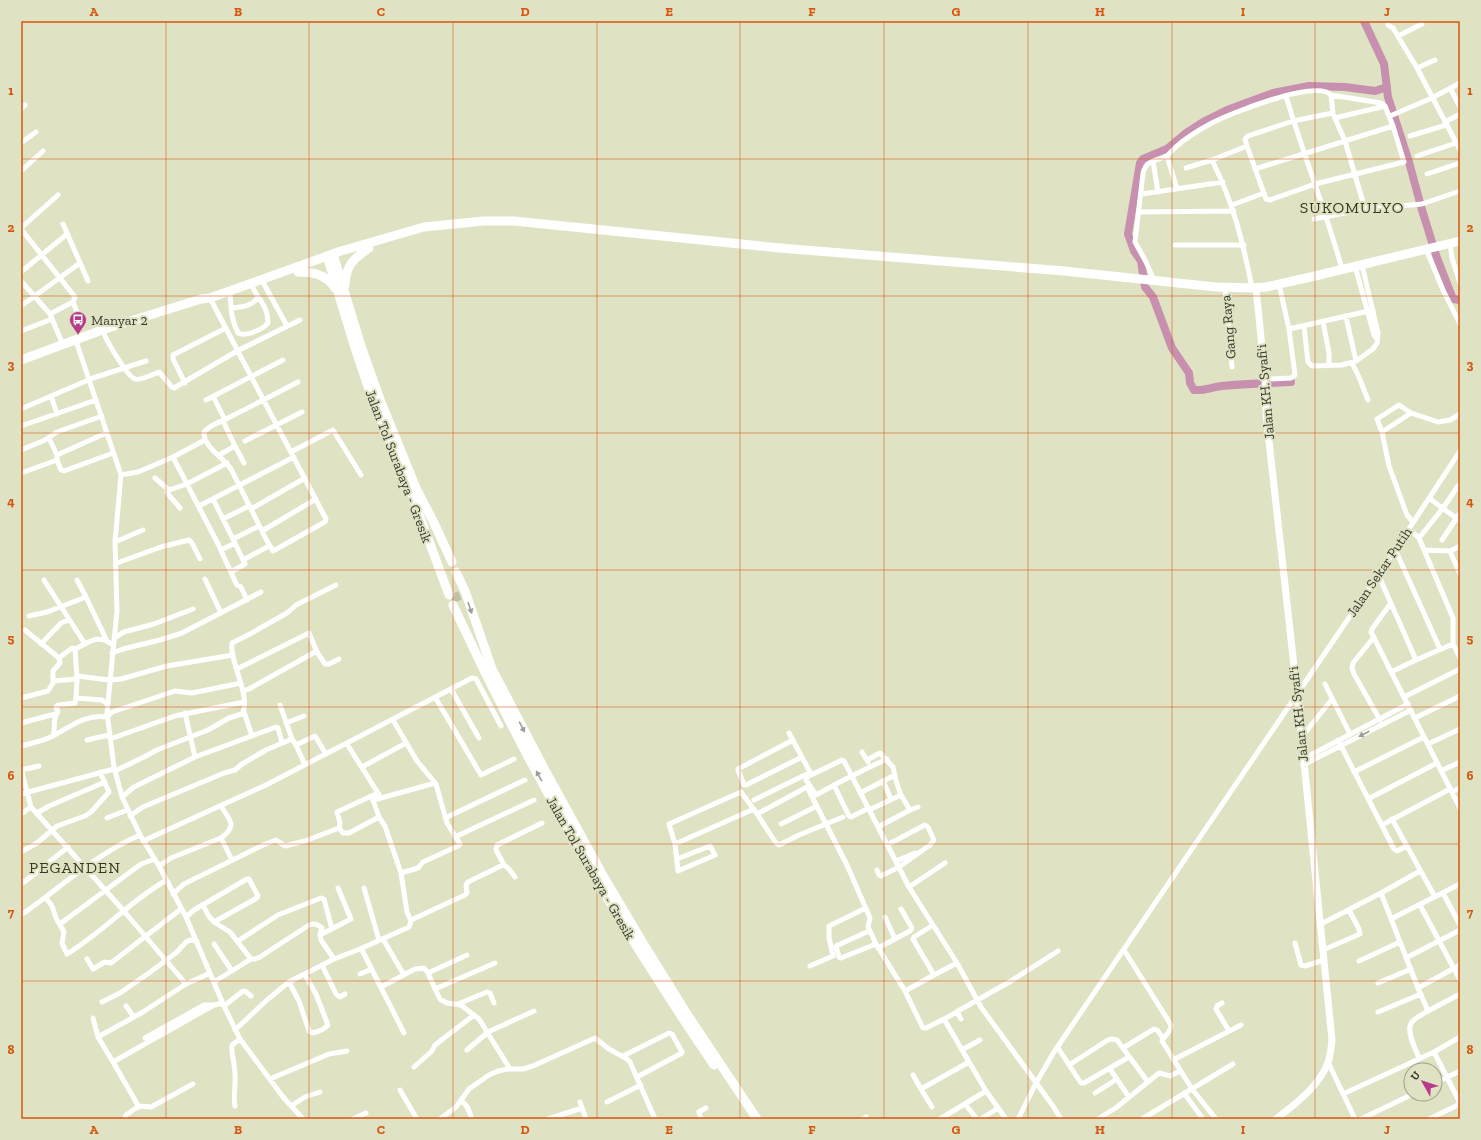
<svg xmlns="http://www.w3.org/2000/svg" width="1481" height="1140" viewBox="0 0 1481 1140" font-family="'Zilla Slab',serif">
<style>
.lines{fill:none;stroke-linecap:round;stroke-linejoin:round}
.river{stroke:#c790ae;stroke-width:8}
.highway-tunnel{stroke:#bec1a5;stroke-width:9;stroke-dasharray:9 4.5;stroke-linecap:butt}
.street{stroke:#fff;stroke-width:5}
.secondary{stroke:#fff;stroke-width:7}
.highway{stroke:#fff;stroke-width:9}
.oneway{fill:#9c9c96}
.grid{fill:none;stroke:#d6560f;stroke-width:1;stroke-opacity:0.55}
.labels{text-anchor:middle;stroke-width:4;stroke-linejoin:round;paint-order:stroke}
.poi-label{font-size:14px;fill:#393a2e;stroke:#dfe3c3;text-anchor:start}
.street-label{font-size:14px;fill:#393a2e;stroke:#dfe3c3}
.quarter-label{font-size:16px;letter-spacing:1px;fill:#383a20;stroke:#dfe3c3}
.neatline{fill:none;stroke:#d6560f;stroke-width:1.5}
.grid-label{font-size:13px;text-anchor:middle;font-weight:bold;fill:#d6560f}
</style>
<rect width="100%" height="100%" fill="#dfe3c3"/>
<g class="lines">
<path class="river" d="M1364 21 1384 64 1388 97 1409 162 1422 210 1437 258 1453 299 1460 300
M1291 382C1268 383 1245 384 1222 386 1212 387 1204 391 1194 390L1190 383 1189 373 1172 348 1153 297 1145 287 1141 261 1134 251 1128 234 1140 163 1143 159 1167 149 1186 133 1203 122 1227 110 1273 93 1309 86 1345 87 1375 91 1387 87"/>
<path class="highway-tunnel" d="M454 593 458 602"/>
<path class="street" d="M1388 25 1393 28 1417 68 1460 150
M1398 36 1422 24
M1417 68 1435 60
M1450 88 1460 107
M1331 95 1381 103 1385 106
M1286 96C1303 154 1326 211 1342 269
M21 109 25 105
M1334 116 1345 141 1365 209
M1390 116 1432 98 1460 83
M1445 122 1460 114
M1410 136 1446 125
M21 143 36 132
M1167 156 1177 189
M1417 156 1456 143
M1153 161 1158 192
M1186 168 1212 160
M1255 169 1393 126 1385 106 1335 118
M21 171 43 151
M1427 174 1460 163
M1142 194 1223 182
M1232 205 1264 193
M1139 212 1234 211
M1314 219 1365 209 1422 204 1460 191
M63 224 88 281
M21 228 58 195
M21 229 75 297 73 302 50 314
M1450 244 1452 258 1460 283
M1175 245H1244
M1426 249 1443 290 1460 324
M1355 266 1374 335 1377 339
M21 272 67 234
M1154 280 1146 262 1135 242 1143 173C1147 159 1155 162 1166 156 1170 154 1173 149 1177 146 1186 138 1199 130 1210 124 1228 114 1316 79 1331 95L1333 113 1293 121 1248 136 1245 139 1247 146
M21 281 50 314 63 345
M264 284 287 326
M1225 288 1232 367
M1252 288C1243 242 1233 202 1212 160L1247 146 1266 199 1270 200 1315 184 1404 162 1393 126
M230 293C231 308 231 320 238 333 247 337 263 329 268 323 268 306 259 301 253 288
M211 300 326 519 325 522 323 523 273 551 266 539 231 469C223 457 203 447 204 432 209 425 221 422 228 418 252 406 275 394 298 382
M73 302 82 325
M21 306 80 263
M231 308C240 307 252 307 258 297
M1346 317 1356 361
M1323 322 1329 353V365
M1304 326 1308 362 1312 366 1342 365 1356 361 1373 349 1377 343 1378 333 1362 265
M1289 329 1373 310
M21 331 52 319
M104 334C108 343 127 376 135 379 139 381 154 374 159 372L172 387 174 388 237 351 300 320
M77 344 121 475 115 542 117 611 107 713 114 767 122 797 140 835 159 866 186 917 224 1006 240 1039 283 1097 303 1119
M1352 363 1359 377 1368 400
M1272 379 1291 378 1295 375 1289 329 1279 284
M185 383 173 359V355L226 328
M51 396 57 414
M213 396 225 420
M206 400 283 360
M21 409 93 378 146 361
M21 426 96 400
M1382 432 1411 413
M49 438 57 455
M245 441 302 412
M235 446 244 463
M21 450 45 440 57 432 102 416
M291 452 333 430 361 475
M219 455 235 446 223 421
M173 457 205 440
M57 460 61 470 64 471 113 453
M21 473 57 460V455L106 433
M121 475 138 472 173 457 218 544 235 581 237 585 241 587 247 600
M155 478 169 490 167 492 168 494 180 508
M169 490 187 484 227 463
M1429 498 1460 521
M213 499 233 539
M199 506 294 457
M251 509 305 478
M223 519 249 506
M1413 522 1407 515 1389 466 1382 432 1377 419 1399 405 1411 413 1438 422 1450 420 1460 414
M1409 529 1419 538 1453 618V644L1460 658
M262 531 316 499
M1419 538 1443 508 1458 486
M1442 540 1460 513
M115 542 143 530
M1395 549 1440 649
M221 550 235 543
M1424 550 1450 551 1460 546
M1450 551 1460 574
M243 560 269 546
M117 563 161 547 189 540 192 543 200 559
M231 572 245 564 233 539 259 526
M1378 574 1416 660
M205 579 221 613
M44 580 85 644
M86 597 106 639
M1391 603 1372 629 1371 632 1460 808
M29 616 47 612 86 597 77 580
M1374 637 1353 663 1352 668 1354 674 1380 720
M114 638 124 632 154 624 193 609
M41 644 61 623 69 620
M75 649C90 642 98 633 113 645
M112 653 123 649 160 640 182 633 261 592
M59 658 72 648 75 649 77 679 76 698
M237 669 309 633 317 652
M1391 672 1416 660 1453 644
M77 676 109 680 121 679 167 666 233 655
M53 681 77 679
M1325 684 1350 734
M451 689 479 738
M243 691 249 689 315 652H317L325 664H329L339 659
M435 697 481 775 514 759
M1404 697 1460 669
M21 698 48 691 53 683V671L60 663 59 658 25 630
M280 705 292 739 296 745 305 765
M244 712 252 736
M185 713 195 757
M1415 718 1460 696
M393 720 417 761 436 784 447 823 460 844 458 846 423 862 418 868 401 873
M21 723 55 714
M286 723 304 716
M789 733 811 774
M53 736C56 729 52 717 58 712L56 707 58 705 75 703 76 698 102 700 107 704
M1301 738 1332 699
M110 739 175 716 244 702
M87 740 109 735
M793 740 738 769V770L744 785H746L802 757
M1338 740 1394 849 1397 851 1407 846
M347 744 378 793
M1428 744 1460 729
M296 745 315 736 326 754
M21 746C32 743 43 741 53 736 72 726 85 714 107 717L112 712 175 691 192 693 241 683
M862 752 868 762
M887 759C863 770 839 782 816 795L806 780 807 777 811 775 842 760 844 761 909 887 957 963 981 1007 1053 1106 1061 1119
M1303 759 1408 704
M867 760 880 753 893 767 896 781 901 795
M1303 765 1411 710
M362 767 406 743
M21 769 31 807 123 910 186 984
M21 770 39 766
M115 771 144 757 157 750 208 730 229 718 242 714C252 698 229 661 232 643L250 634 287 613 296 605 336 585
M1441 771 1460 762
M1354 772 1424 737
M883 781 891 799
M834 785 849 816 851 817 869 808
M1452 792 1460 788
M860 793 895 775
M21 794 114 769
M122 797 134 787 195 757 276 727 278 728 282 743
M1368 799 1437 763
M374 800 435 783
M754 800 809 773
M869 810 901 795 910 810 918 807
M37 813 49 806 105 782
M21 814 31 807
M757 814 807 787 847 865 870 918 868 927 876 944
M130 816 143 807 224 773 235 770 242 764 266 750 292 739
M107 818 127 810
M445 818 525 780
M1392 819 1435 897
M781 824 817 806
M1382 825 1450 789
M878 827 910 810
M339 828 343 833H349L379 817
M455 837 534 800
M221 838 232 860
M143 841 266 785 472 678 476 679 501 726
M675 844 754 809
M21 852 37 843 57 826 85 816 91 812 109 792 100 772
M677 859 710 846 715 855 678 871 675 844 669 824 741 792 757 814 776 843 779 845 799 835 843 817
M896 861 915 853
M504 865 496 850 497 845 542 823
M159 866 171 858 221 838C238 825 230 821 221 806
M877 870 879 875 881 876 899 867 930 845 934 840 928 827 925 825 887 845
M21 880 23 883 68 847
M909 887 945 863
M364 888 379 940
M1381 893 1418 988 1428 1011 1460 994
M1443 893 1460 925
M173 894 184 884 263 845 276 840 285 846 305 841 339 828 340 823 337 812 378 793 379 794 373 800
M46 898 52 906 56 918 64 932 62 943 67 954C102 933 129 902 165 881L168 882
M203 905 208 915 214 922 230 932 251 959H255L260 957 309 925C315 923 317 924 322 928L320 935
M1420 905 1460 980
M21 915C60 888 96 854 140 835
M186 917 194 910 247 879H249L258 896 257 898 214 922
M885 917 895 939
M1391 919 1460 884
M411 920 465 895 467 893 466 885 468 882 501 866 504 865 508 868 515 877
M60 924 141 864 155 859
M1321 924 1381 893 1420 871
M869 931 836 946 839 957 841 958 876 944 905 991 923 1028H926L944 1019 986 1091 1006 1119
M383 939 404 975
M238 941 278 915 321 898 324 899 332 929
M1295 943 1301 965 1305 966 1324 960
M214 944 232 971
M878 948 910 931 912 928 901 909
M360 949 409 927 411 921 407 912 401 873 385 826 379 817 373 800
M1124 950 1171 1025C1171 1033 1164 1035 1162 1041L1192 1089 1216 1119
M1323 950 1360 934 1359 929 1349 910
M1406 958 1460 930
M87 959 93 969 105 962 111 963 181 909
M334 959 321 940 320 935 351 919 338 888
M1359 961 1400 942
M322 965 336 994 340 997 345 994
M810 966 833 956 829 938V926L866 908
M428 973 467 955
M360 974 372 969
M934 975 957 963
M214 982 251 959
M289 982 299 1001 309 1031 312 1033C317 1032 325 1029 328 1025L316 994 305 975
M1378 983 1411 969
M381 987 415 969 424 968 428 973 435 989 495 963
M1418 988 1460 965
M435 989 440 999 447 1003 461 1005 479 1019 510 1069
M905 991 934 975 913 939 914 937 933 925
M102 1002 120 993 149 973 177 952 186 942 190 940 197 941
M1222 1003 1217 1006 1216 1009 1229 1031
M458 1004 487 992 490 993 494 1003
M126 1006 134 1017
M224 1006 243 991H245L251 996
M1378 1012 1421 994
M93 1018 98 1037 113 1062 214 1005 223 1003
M944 1019 957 1012
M961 1019 957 1012 958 1011 1011 981 1058 951
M235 1030 267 1000 289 982 334 959 360 949 363 952 404 1033
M98 1037 143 1012 186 984 210 973
M145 1038 204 1005H214
M1058 1048 1081 1083H1084L1129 1057
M1123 1048 1154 1029 1157 1030 1163 1038
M467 1050 488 1032 534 1011
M962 1050 980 1040
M1434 1052 1460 1103
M623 1056 669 1033 672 1034 682 1052V1053L637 1077
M1419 1058C1416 1050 1405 1030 1412 1022 1416 1017 1423 1014 1428 1011
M1173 1060 1241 1025
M113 1062 139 1107
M1328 1062 1355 1119
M1069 1065 1108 1040 1112 1039 1117 1040 1148 1082
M414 1067 432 1051 435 1045 474 1015
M1110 1069 1129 1097
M913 1075 921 1089
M270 1079 329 1054 347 1051
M1435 1083 1460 1071
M400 1090 417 1119
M1095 1093 1117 1079
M1184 1093 1203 1119
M1343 1094 1434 1052 1460 1037
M461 1101C468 1104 469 1112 472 1119
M580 1102 586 1119
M607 1102 641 1085
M965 1104 977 1119
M235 1106C233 1095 236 1084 235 1074 235 1064 231 1055 232 1045L240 1039
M291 1106 305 1097 320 1092
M932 1107 921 1089 969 1062
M125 1119 126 1115 139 1106 151 1107 193 1084
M353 1119 366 1113
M440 1119 456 1107 469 1089 489 1075 498 1071 508 1069H523L533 1066 595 1038 609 1049 627 1059 630 1062 655 1119
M548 1119 582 1108
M701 1119 699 1112 706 1108
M863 1119 866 1117
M940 1119 986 1091
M981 1119 998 1108
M1018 1119 1036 1083 1054 1052 1399 544 1460 451
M1098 1119 1117 1107 1159 1073 1170 1076 1180 1071
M1142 1119 1233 1064
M1361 1119 1413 1094
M1429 1119 1460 1104"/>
<path class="secondary" d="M1256 288 1265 377 1266 414 1297 693 1332 1040C1331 1047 1331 1055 1328 1062 1320 1086 1295 1104 1276 1119"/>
<path class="highway" d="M333 254 361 346 381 402 416 488 434 523 452 562
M327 256 355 348 374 404 410 490 449 595
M298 272C313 272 326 274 335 288
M345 285C346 265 353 259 369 248
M21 360 102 330 201 299 210 298 341 251 424 227 484 221H514L780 248 1064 271 1216 287 1252 288 1266 287 1315 276 1460 241
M456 572 465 591 492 669 545 770 601 872 643 943 687 1014 757 1119
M453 605C527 765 614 919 714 1065"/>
</g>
<defs><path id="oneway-solid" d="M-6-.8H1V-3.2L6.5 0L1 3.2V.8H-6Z"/></defs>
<g class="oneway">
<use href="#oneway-solid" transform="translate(470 608) rotate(71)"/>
<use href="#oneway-solid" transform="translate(522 727) rotate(62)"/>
<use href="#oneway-solid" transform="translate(1364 734) rotate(153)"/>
<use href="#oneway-solid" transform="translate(539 776) rotate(-119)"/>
</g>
<path class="grid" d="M166 21V1119M309 21V1119M453 21V1119M597 21V1119M740 21V1119M884 21V1119M1028 21V1119M1172 21V1119M1315 21V1119M21 159H1460M21 296H1460M21 433H1460M21 570H1460M21 707H1460M21 844H1460M21 981H1460"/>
<defs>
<symbol id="bus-pin" viewBox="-11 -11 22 30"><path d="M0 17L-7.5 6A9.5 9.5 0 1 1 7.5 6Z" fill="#b83b8a" stroke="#dfe3c3"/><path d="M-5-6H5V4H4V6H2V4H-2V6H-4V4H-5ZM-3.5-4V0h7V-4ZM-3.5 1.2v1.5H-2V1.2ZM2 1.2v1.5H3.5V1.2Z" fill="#fff"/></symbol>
</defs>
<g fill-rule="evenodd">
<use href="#bus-pin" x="68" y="310" width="20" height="27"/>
</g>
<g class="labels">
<g class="poi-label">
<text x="91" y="325">Manyar 2</text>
</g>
<g class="street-label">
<text transform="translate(1228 327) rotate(-95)" y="5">Gang Raya</text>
<text transform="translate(1265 392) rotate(-95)" y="5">Jalan KH. Syafi'i</text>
<text transform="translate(399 466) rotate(69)" y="5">Jalan Tol Surabaya - Gresik</text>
<text transform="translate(1379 572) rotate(-56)" y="5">Jalan Sekar Putih</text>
<text transform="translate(1298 714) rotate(-96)" y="5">Jalan KH. Syafi'i</text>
<text transform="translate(591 868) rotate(60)" y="5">Jalan Tol Surabaya - Gresik</text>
</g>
<g class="quarter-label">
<text x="1352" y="213">SUKOMULYO</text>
<text x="75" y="873">PEGANDEN</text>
</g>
</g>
<rect width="1481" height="1140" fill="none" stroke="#dfe3c3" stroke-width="44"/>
<g transform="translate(1423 1082) rotate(309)"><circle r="19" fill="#dfe3c3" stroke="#9d9f87"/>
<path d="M0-3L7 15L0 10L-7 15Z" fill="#b83b8a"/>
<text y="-6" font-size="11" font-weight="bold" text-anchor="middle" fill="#393a2e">U</text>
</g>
<rect x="22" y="22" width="1437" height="1096" class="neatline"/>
<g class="grid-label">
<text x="94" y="16">A</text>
<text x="238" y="16">B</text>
<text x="381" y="16">C</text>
<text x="525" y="16">D</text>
<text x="669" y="16">E</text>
<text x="812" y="16">F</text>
<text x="956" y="16">G</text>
<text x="1100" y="16">H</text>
<text x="1243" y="16">I</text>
<text x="1387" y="16">J</text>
<text x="11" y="95">1</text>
<text x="1470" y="95">1</text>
<text x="11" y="232">2</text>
<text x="1470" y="232">2</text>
<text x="11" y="369">3</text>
<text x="1470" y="369">3</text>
<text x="11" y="506">4</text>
<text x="1470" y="506">4</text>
<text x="11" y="643">5</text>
<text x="1470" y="643">5</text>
<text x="11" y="780">6</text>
<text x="1470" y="780">6</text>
<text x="11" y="917">7</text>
<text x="1470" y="917">7</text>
<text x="11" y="1054">8</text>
<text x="1470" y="1054">8</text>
<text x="94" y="1134">A</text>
<text x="238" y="1134">B</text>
<text x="381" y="1134">C</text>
<text x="525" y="1134">D</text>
<text x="669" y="1134">E</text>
<text x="812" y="1134">F</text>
<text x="956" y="1134">G</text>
<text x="1100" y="1134">H</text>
<text x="1243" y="1134">I</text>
<text x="1387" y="1134">J</text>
</g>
</svg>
